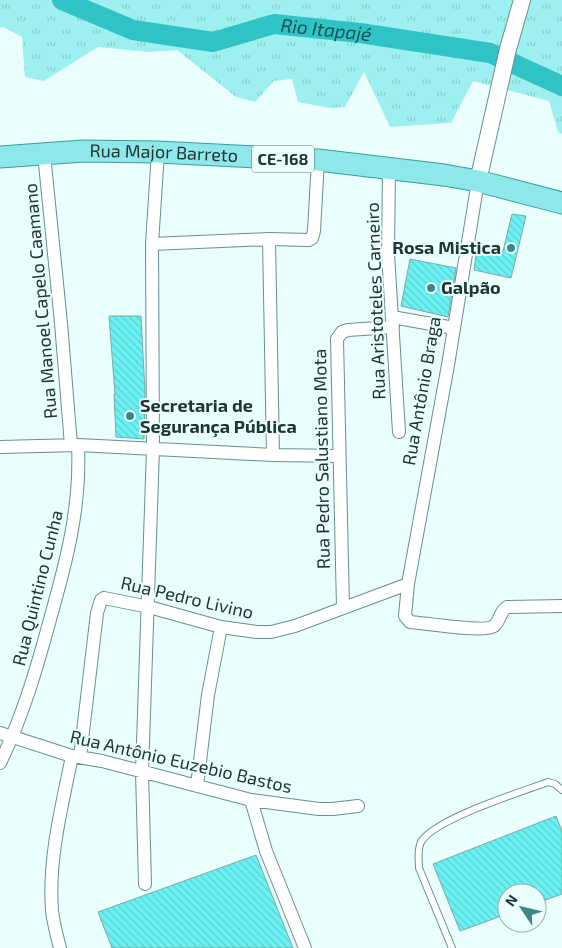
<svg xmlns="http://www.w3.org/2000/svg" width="562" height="948" viewBox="0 0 562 948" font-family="'Exo 2',sans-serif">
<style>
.park{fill:url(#park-tufts)}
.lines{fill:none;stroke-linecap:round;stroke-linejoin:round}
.river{stroke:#30c3c5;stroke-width:20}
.building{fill:url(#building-back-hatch);stroke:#7ca9a9}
.service-casing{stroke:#649090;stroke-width:8}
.minor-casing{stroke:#649090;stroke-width:14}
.tertiary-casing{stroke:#649090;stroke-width:18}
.primary-casing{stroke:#379ea0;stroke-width:23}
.service{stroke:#fff;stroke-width:6}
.minor{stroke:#fff;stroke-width:12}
.tertiary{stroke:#fff;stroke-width:16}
.primary{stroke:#8ee7e8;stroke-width:21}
.poi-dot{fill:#3d8586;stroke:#ebfefe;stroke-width:2}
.labels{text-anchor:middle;stroke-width:4;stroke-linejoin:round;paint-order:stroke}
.shield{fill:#ebfefe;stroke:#5e7171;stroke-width:1}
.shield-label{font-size:16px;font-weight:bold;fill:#223535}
.street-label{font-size:18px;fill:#223535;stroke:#ebfefe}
.poi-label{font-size:18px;font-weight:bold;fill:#223535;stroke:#ebfefe;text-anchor:start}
.water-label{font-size:19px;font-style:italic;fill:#195454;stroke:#ebfefe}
</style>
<defs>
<pattern id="park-tufts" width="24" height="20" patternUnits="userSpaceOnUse" patternTransform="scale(1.25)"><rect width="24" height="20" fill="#9ef0f0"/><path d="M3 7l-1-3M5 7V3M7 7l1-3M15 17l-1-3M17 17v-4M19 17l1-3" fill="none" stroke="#88cece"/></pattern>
<pattern id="building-back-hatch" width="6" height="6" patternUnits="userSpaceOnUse" patternTransform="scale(1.25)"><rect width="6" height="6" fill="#6af1f2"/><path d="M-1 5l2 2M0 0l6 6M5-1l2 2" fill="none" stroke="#5ccfd0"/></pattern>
</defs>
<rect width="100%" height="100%" fill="#ebfefe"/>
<path class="park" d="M0 0H562V134L558 132 549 101 473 81 451 123 390 127 364 72 345 107 329 108 298 102 292 79 274 81 255 102 236 97 177 50 149 52 98 47 44 81 25 77 22 37 3 27 0 28Z"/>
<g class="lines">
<path class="river" id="s1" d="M62 0 133 30 213 42 274 24 360 33 490 53 562 86"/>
</g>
<path class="building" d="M512 214 526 216 511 278 474 270 477 246 503 251Z
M410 259 456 268 448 317 401 306Z
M109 316H141L145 392 144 439 116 437 114 394H115Z
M556 816 562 831V894L537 903V893H507V914L460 931 433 864Z
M256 855 293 948H112L98 912Z"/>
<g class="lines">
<defs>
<path id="service" d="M452 948 419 868C419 860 417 850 421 842 434 819 521 792 548 782L555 784 562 790"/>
<path id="minor" d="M44 154 61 323 71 445
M389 168 388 254 399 432
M478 181 448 365 408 584 405 616 410 622C424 623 485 633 494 626 500 621 500 611 507 607L562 606
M269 239 273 455
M152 244 269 239 309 240 312 238 314 231 318 160
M392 317 454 328
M0 447 78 445 273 455 339 456
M343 608 337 339 342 332 348 330 393 327
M0 733 72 756 102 761 251 800 319 809H333L358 806
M80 757 97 613 101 600 104 598 149 607 221 627 257 632H271L295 626 408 584
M0 763C22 718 36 671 49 623 66 563 81 508 78 445
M197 786 208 695 221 627
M251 800 266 851 305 948
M145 884 142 772 153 449 152 244 158 152
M60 948C57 936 53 922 52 910 48 859 62 806 72 756"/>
<path id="tertiary" d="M478 181 508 49 522 0"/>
<g id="primary">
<path id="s2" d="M0 157 83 151 158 152 318 160 444 175 478 181 562 203"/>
</g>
</defs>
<use href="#service" class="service-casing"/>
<use href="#minor" class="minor-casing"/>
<use href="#tertiary" class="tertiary-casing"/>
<use href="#primary" class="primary-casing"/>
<use href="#service" class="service"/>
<use href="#minor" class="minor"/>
<use href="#tertiary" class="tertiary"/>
<use href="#primary" class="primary"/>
</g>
<g class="poi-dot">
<circle cx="511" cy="248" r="5"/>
<circle cx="431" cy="288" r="5"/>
<circle cx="130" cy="416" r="5"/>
</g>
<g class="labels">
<rect class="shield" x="252" y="145.5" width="62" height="27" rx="4"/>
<g class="shield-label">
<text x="283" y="165">CE-168</text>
</g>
<g class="street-label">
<text dy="6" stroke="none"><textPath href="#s2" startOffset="164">Rua Major Barreto</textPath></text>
<text transform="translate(41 301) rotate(-95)" y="6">Rua Manoel Capelo Caamano</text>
<text transform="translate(376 301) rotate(-92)" y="6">Rua Aristoteles Carneiro</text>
<text transform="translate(422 391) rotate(-80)" y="6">Rua Antônio Braga</text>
<text transform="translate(322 459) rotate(-91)" y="6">Rua Pedro Salustiano Mota</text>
<text transform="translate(38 588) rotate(-76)" y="6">Rua Quintino Cunha</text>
<text transform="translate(187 598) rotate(13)" y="6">Rua Pedro Livino</text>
<text transform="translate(181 762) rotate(13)" y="6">Rua Antônio Euzebio Bastos</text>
</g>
<g class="poi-label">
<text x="501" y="254" text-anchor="end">Rosa Mistica</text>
<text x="441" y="294">Galpão</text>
<text x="140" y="412">Secretaria de<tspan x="140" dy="21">Segurança Pública</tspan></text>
</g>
<g class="water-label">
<text dy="7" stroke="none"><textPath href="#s1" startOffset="274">Rio Itapajé</textPath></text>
</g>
</g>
<g transform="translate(522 908) rotate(305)"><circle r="24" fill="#ebfefe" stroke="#9baeae"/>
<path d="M0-4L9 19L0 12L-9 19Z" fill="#3d8586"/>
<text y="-8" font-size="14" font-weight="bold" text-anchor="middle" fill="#223535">N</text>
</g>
</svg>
